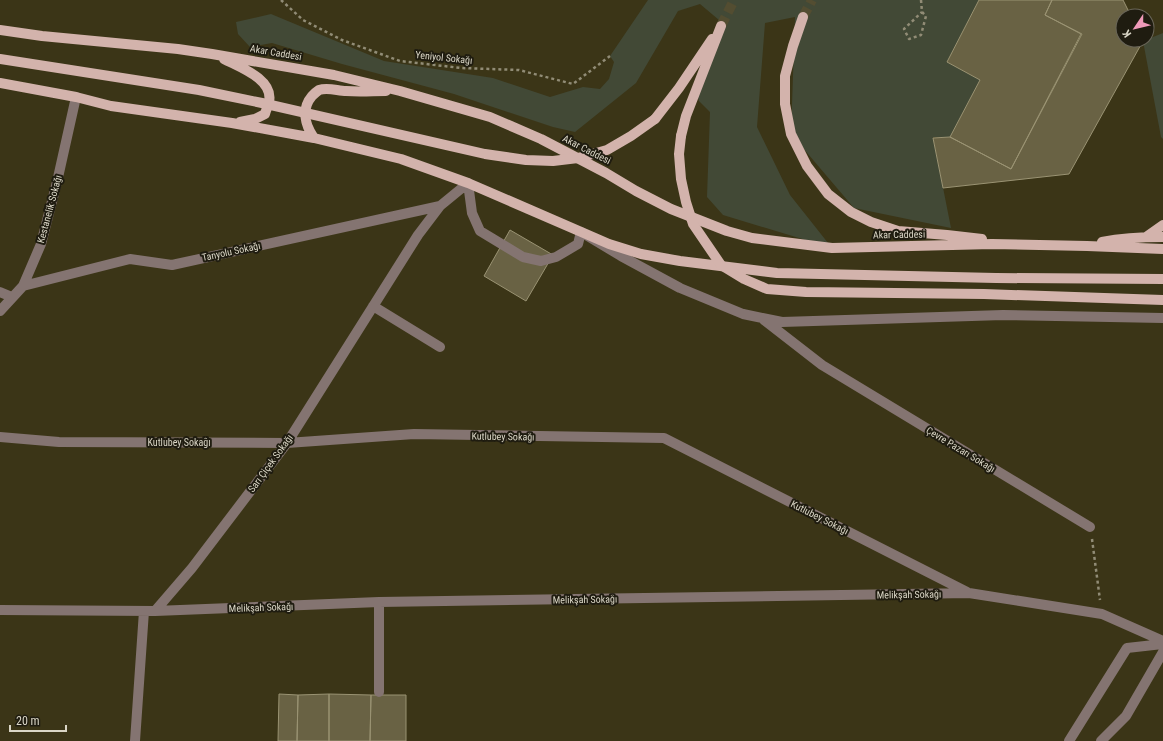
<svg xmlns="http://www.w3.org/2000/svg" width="1163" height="741" viewBox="0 0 1163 741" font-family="'Roboto Condensed',sans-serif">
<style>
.green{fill:#424936}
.building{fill:#696244;stroke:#9a9373}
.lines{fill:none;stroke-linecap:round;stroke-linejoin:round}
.major-tunnel{stroke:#534d31;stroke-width:10;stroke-dasharray:10 5;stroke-linecap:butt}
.path{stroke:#918c76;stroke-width:2.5;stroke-dasharray:3 3;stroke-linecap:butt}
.minor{stroke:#847471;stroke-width:10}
.major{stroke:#d3b3ac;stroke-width:10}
.major-bridge{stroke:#d3b3ac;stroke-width:10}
.labels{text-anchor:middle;stroke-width:4;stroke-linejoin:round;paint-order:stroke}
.street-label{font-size:10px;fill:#dad6c6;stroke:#1f1c10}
</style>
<rect width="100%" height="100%" fill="#3b3517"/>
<path class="green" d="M648 0H979L947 62 980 80 950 137H933L951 228 854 208 791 134 795 17 765 23 757 127 790 195 832 248 723 215 707 197 710 112 699 101 694 86 719 20 700 4 678 11 636 83 575 132 553 127 454 94 342 64 272 43 250 47 238 34 236 22 271 14 384 61 493 78 550 97 583 87 600 89 609 79 614 62 610 56Z
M1163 33V139L1161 137 1143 41Z"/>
<path class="building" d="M979 0H1052L1045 15 1081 34 1011 169 950 137 980 80 947 62Z
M1052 0H1123L1131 16H1123V40H1142L1143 41 1069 174 943 188 933 138 950 137 1011 169 1082 34 1045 15Z
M510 230 553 255 526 301 484 276Z
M279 694 298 695 297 741H278Z
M329 694V741H297L298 695Z
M329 694 371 695 370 741H329Z
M371 695H406V741H370Z"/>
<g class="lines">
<path class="major-tunnel" d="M803 17 812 0
M721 26 734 0"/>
<path class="path" d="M281 0 303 20 342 40 400 61 461 68 519 70 573 84 610 56
M921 0 922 12 926 16 921 35 909 39 904 29 922 12
M1092 539 1100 600"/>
<path class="minor" d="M468 183 472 213 480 231 523 257 541 261 556 257 578 244 581 232 621 256 680 288 743 314 782 322 1003 315 1163 318
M23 286 130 259 172 265 440 206
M0 292 12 297
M373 306 440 347
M0 311 23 286 41 244 57 182 76 97
M764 320 822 365 1090 527
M0 437 59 442 287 443 414 434 664 438 967 592
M0 610 155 611 379 602 969 593 1102 614 1163 641
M155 611 192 568 287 443 418 235 440 206 468 183
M379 692V602
M135 741 144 611
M1069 741 1127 648 1163 644
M1101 741 1126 716 1163 652"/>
<path class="major" d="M803 17 793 46 785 76V104L791 134 807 166 828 194 851 212 871 222 898 231 947 235 982 239
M0 30 42 36 178 49 212 54 334 75 400 91 490 117 541 139 606 173 636 191 671 209 727 231 752 238 832 248 992 244 1087 246 1163 249
M224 59C239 67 274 79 269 102 268 106 266 110 265 114L255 119 240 122
M0 83 76 97 111 106 232 123 314 138 401 159 468 183 609 244 641 254 680 261 777 273 996 278 1163 279
M655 119 679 88 712 39
M681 136 686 116 721 26
M314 138C305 125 301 109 312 96 314 94 316 92 319 90 328 87 338 91 346 91 360 92 373 91 386 91
M1146 237 1163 225
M1102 242C1122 238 1142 237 1163 237"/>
<path class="major-bridge" d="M0 59 199 90 262 103 485 154 526 160 553 161 578 158 607 150 631 136 655 119
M681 136 679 154 681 179 686 202 693 224 721 265 744 279 767 289 806 292 984 294 1163 300"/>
</g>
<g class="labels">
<g class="street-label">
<text transform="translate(276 52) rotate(10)" y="4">Akar Caddesi</text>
<text transform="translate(444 57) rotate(6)" y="4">Yeniyol Sokağı</text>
<text transform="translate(587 149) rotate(27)" y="4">Akar Caddesi</text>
<text transform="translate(49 209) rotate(-75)" y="4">Kestanelik Sokağı</text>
<text transform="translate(899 234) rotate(-1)" y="4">Akar Caddesi</text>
<text transform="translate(231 251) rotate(-12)" y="4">Tanyolu Sokağı</text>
<text transform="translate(503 436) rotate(1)" y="4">Kutlubey Sokağı</text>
<text x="179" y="446">Kutlubey Sokağı</text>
<text transform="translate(961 449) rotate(31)" y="4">Çevre Pazarı Sokağı</text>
<text transform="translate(270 463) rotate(-54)" y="4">Sarı Çiçek Sokağı</text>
<text transform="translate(820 517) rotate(27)" y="4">Kutlubey Sokağı</text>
<text transform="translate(909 594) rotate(-1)" y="4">Melikşah Sokağı</text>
<text transform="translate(585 599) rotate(-1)" y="4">Melikşah Sokağı</text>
<text transform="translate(261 607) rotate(-2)" y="4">Melikşah Sokağı</text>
</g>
</g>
<g transform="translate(1135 28) rotate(235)"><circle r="19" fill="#1f1c10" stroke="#6a6659"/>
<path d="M0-3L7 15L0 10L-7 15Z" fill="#ef9ab9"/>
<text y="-6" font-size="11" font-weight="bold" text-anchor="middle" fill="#dad6c6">K</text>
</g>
<path d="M10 725v6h56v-6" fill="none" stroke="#dad6c6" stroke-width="2"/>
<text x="16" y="725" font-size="12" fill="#dad6c6" stroke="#1f1c10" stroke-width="3" paint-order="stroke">20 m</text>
</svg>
